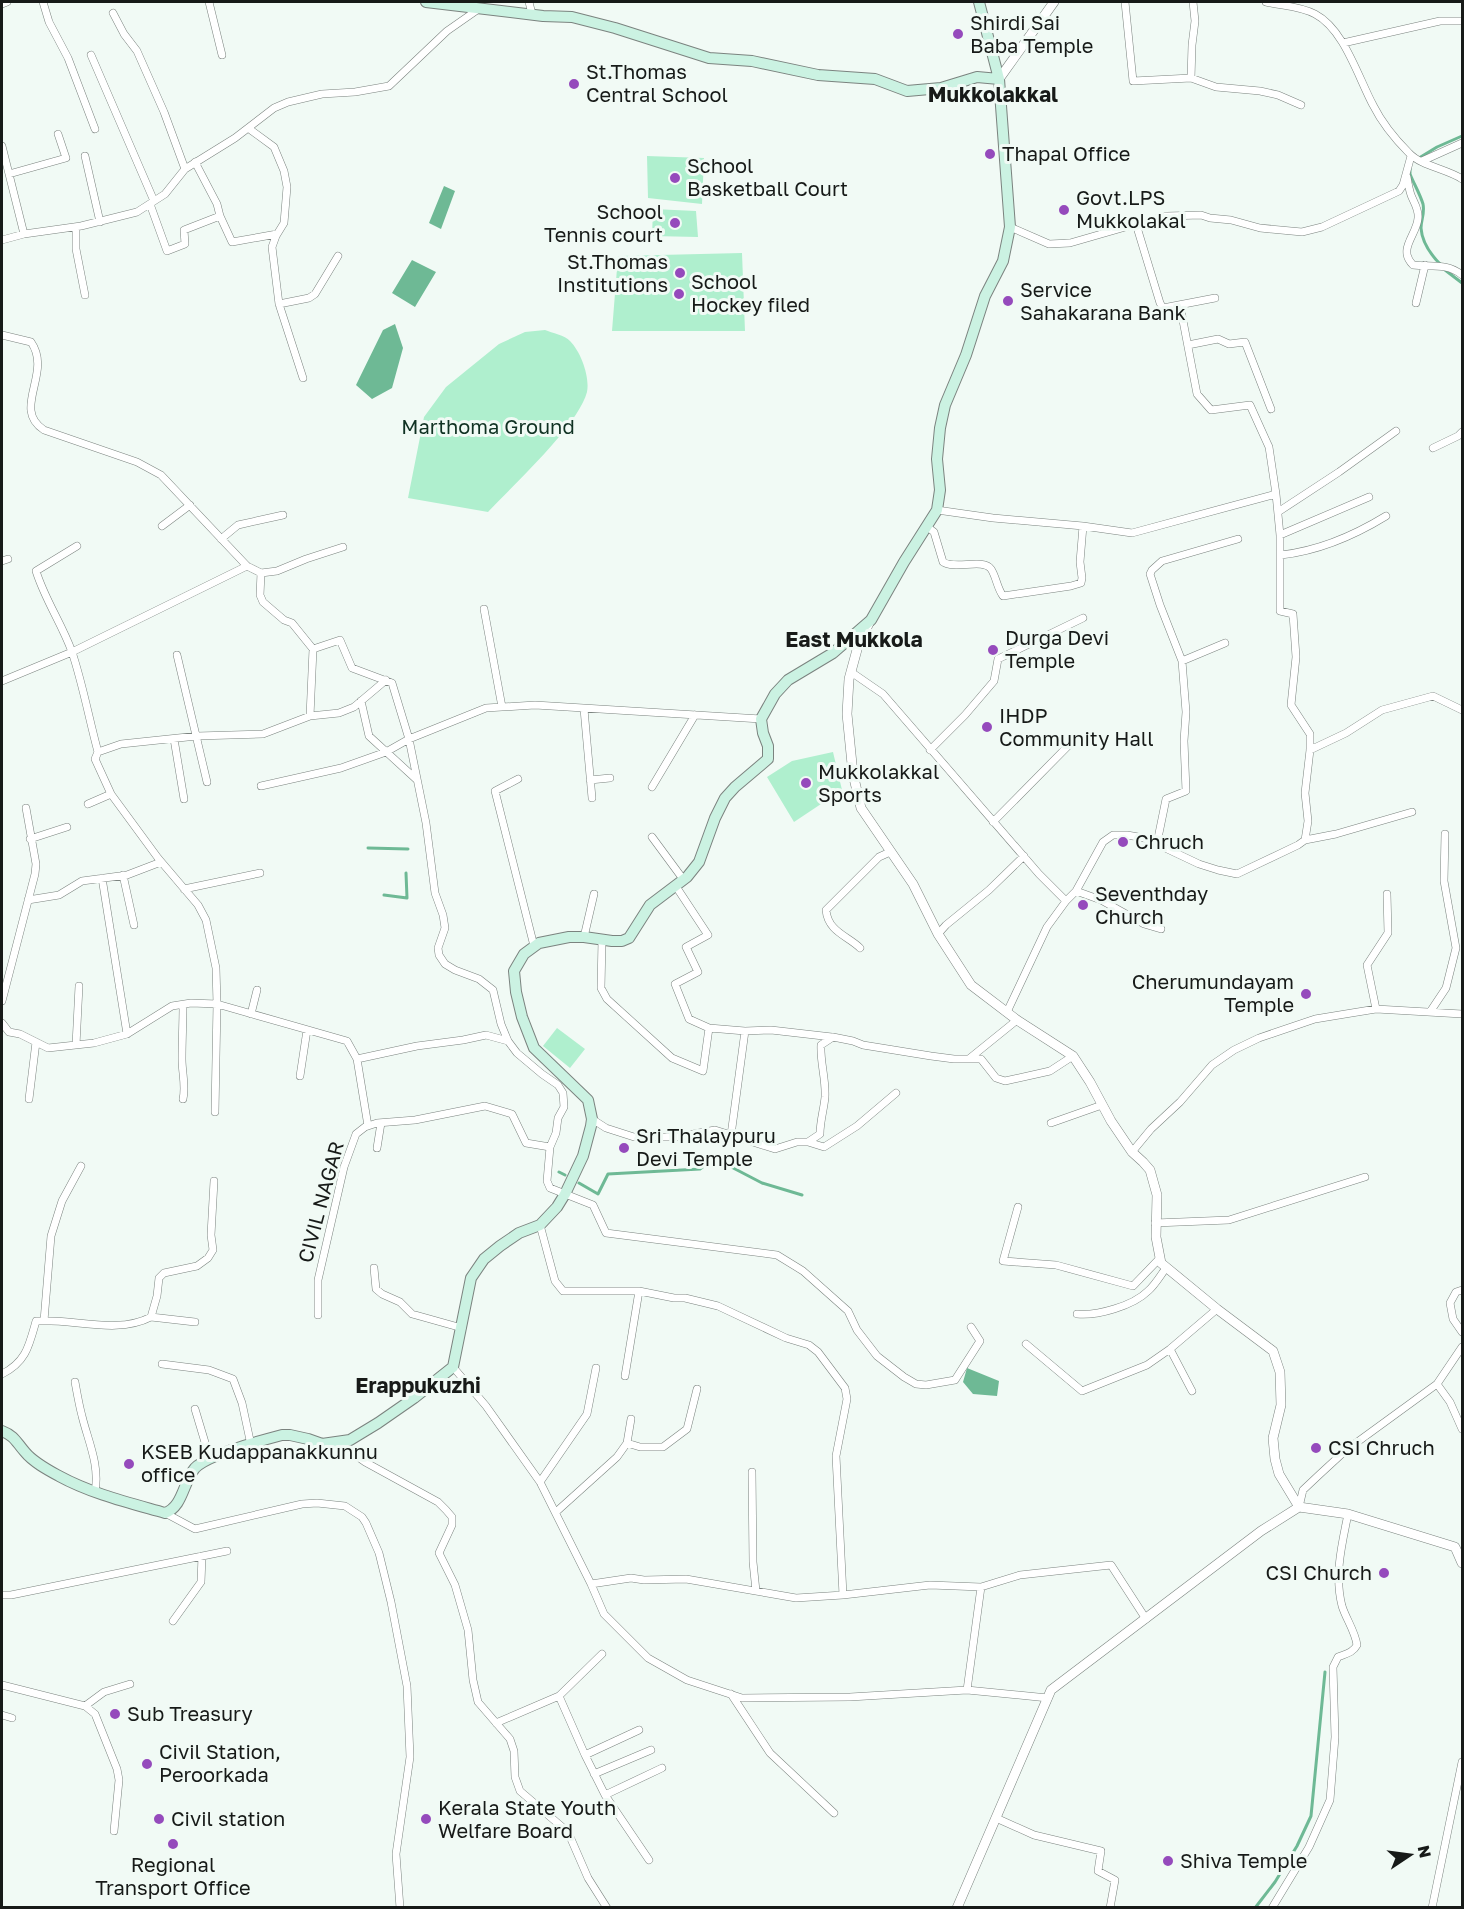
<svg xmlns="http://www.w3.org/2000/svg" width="1464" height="1909" viewBox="0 0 1464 1909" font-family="'Golos Text',sans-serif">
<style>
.green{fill:#afefce}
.water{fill:#6eb995}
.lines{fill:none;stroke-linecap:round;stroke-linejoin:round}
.stream{stroke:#6eb995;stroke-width:3}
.minor-casing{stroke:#7b837f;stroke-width:8}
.tertiary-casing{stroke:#7b837f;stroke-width:10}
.secondary-casing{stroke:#7b837f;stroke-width:12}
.minor{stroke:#fff;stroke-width:7}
.tertiary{stroke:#fff;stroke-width:9}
.secondary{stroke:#cbf2e2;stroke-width:10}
.poi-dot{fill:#954abc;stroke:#f1faf5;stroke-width:2}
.labels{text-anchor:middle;stroke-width:6;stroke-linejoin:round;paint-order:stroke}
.poi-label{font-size:20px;fill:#171a18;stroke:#f1faf5;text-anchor:start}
.park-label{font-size:20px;fill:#103223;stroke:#f1faf5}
.street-label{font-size:20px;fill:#171a18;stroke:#f1faf5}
.neighbourhood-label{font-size:21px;font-weight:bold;fill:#171a18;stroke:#f1faf5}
</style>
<rect width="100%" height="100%" fill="#f1faf5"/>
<path class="green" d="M647 156 704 158 702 204 648 198Z
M653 209 696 211 698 237 652 236Z
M742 253 745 331H612L618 256Z
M545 330C552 333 565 335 570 341 581 352 590 377 587 392 578 426 513 485 488 512L408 498 424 417 446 387 499 344 525 332Z
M833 752 842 790 794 822 767 777 792 761Z
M557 1028 585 1049 570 1068 543 1046Z"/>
<path class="water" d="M444 186 455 191 441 229 429 223Z
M412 260 436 272 415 307 392 293Z
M395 324 403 348 392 388 372 399 356 385 383 330Z
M967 1368 999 1381 997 1396 973 1394 963 1382Z"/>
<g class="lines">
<path class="stream" d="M1419 158 1437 147 1462 136
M1410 169V174C1414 184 1420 194 1423 204 1425 213 1421 220 1421 228 1422 243 1431 255 1441 265
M1445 270 1462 283
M368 848 408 849
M384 895 407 898 406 873
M559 1172 565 1175
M579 1183 598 1194 608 1174 700 1169 714 1158 762 1183 802 1195
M1255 1908 1275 1882 1297 1846 1311 1816 1325 1672"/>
<defs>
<path id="minor" d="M43 2 49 22 68 58 95 129
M209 2 222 55
M529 2 532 14
M1125 2 1133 81 1191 78
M1193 2 1195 21 1192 45 1191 78 1216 87 1260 91 1278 95 1301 105
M1266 2C1282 6 1300 6 1315 14 1344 29 1358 77 1373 105 1382 123 1395 139 1409 153 1421 166 1447 169 1462 179
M2 4 7 2
M113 13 124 34 137 51 164 112 185 169
M1343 43 1440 21H1462
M91 55 154 201
M248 128 274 147 284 171 287 187 284 223 276 236 272 247 279 304 303 378
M2 146 24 234
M85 156 100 222
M1422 161 1462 143
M9 174 66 158 58 134
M1407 177C1408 183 1409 189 1411 195 1414 203 1419 209 1418 218 1417 235 1397 249 1413 265 1432 267 1447 263 1462 275
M150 204 167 251 185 244 184 230 220 216 217 204 195 162
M220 216 232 242 277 234
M1136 224 1167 216 1201 215 1210 218 1231 220 1260 228 1302 232 1322 227 1399 191 1403 185 1411 156
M76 227V249L85 295
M1010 227 1049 244 1070 243 1136 224 1160 303 1163 308 1215 298
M2 240 24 234 81 226 137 212 165 194 185 169 235 138 274 108 288 102 322 94 355 92 389 86 447 31 480 8
M1416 303 1425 265
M279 304 309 298 315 294 338 256
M2 335 31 342C53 373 11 409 44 430L137 462 161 475 247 566 261 573 260 595 263 602 284 620 292 623 313 649 340 640 352 668 392 683 409 739 426 823 435 893 443 915 445 928 438 948 439 955 445 964 455 970 479 979 493 990 501 1024 508 1041 517 1053 542 1074 558 1085 563 1093 564 1107 558 1118 556 1133 550 1147 547 1181 550 1188 593 1205 606 1233 777 1255 803 1271 848 1311 857 1330 877 1356 904 1377 916 1384 926 1385 955 1380 980 1341 971 1327
M1188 345 1218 339 1229 344 1245 342 1271 409
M1433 448 1458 436 1462 432
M937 510 993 518 1083 526 1132 533 1276 494 1269 447 1250 405 1211 410 1197 394 1180 305
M1278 512 1339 472 1396 431
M162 526 190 505
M926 526 934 532 943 562C955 570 983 558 991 569 996 576 997 588 1003 596L1071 586 1081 583 1082 578 1080 562 1083 526
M1280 535 1369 497
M221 539 238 525 283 515
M77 546 36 571C45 600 62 624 72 652 83 685 89 719 98 752
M1281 555C1317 551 1355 535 1386 516
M2 561 8 559
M261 573 277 571 306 559 343 547
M484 609 502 707
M177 655 207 782
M1182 661 1225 643
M851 672 883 694 1039 874 1066 901 1076 891 1101 900 1144 924 1161 929
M2 681 72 652 247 566
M361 701 369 736 417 780
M584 709 592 798
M310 716 313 649
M174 739 184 799
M930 750 965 715 994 681 998 659 1083 618
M1310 750 1346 733 1382 710 1433 696 1462 710
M518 779 495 791 534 946
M590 780 610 778
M261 786 341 768 386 752 409 739 486 708 535 705 761 719
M652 787 695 715
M88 804 111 794
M993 822 1069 745
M652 837 683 879
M30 839 67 827
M1305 840 1336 834 1412 812
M1157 843 1166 799 1186 791 1184 741 1186 712 1182 661 1160 605 1150 574 1152 570 1162 561 1238 539
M123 875 134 925
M102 878 127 1034
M675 885 708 935 686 947 698 972 675 984 689 1019 709 1028
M184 889 260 873
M1076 891 1103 842 1113 835H1127L1144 838 1199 864 1218 870 1237 874 1298 845 1305 840 1308 821 1305 793 1310 750V734L1291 705 1296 657 1293 614 1280 611V535L1276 494
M28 900 59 895 82 881 127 875 161 862
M938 934 946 925 989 890 1024 856
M584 937 594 894
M602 940 601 988 607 999 672 1058 703 1071 709 1028 745 1031 731 1135
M860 948C848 936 828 932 826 910L879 857 890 852
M2 1001 35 874 36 864 26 808
M183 1005C183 1023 182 1041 182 1059 182 1073 186 1086 183 1099
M1376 1009 1367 965 1388 933 1387 894
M1007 1012 1047 927 1066 901
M1430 1012 1446 988 1456 948 1444 881 1445 834
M251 1014 257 990
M2 1023 9 1032 20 1034 48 1048 94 1043 127 1034 172 1006 191 1003 217 1004 347 1041 357 1059 368 1126
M745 1031 771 1030 832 1037
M76 1045 79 986
M970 1058 1017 1020
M357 1059 417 1046 463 1040 486 1035 508 1041
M300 1076 307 1030
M29 1099 36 1042
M215 1112 217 1004 216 968 206 920 198 905 158 858 111 794 95 759 98 752 121 744 197 736 263 734 310 716 339 713 354 707 386 680
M592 1119 606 1128 634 1137H677L715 1130 775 1149 797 1142H808L820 1134C820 1121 824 1109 825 1097 826 1079 820 1062 821 1045L833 1037 853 1041 863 1045 931 1056 954 1059H981L996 1078 1005 1081 1050 1071 1073 1056
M1051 1123 1102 1105
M808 1142 824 1147 857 1126 896 1093
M377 1148 381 1123
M1132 1152 1151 1129 1180 1102 1212 1065 1234 1050 1259 1038 1315 1019 1376 1009 1462 1014
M1018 1207 1003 1261 1056 1265 1133 1286 1160 1258
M1155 1223 1229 1220 1365 1177
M540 1225 555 1281 563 1291H639L674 1298H685L718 1306 786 1338 809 1345 818 1352 845 1388 847 1399 836 1456 843 1595
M374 1268 376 1289 382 1294 400 1302 412 1314 462 1328
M1462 1290 1456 1292 1450 1303 1453 1319 1462 1332
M1077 1314C1097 1316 1133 1306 1148 1291 1155 1285 1160 1276 1166 1268
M318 1315V1280L344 1167 356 1134 365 1127 377 1123 415 1120 485 1106 512 1114 526 1143 550 1147
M151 1317 195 1322
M44 1321 51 1236 62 1201 81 1166
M1026 1344 1082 1391 1147 1365 1170 1349 1217 1309
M1170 1349 1192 1391
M162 1364 209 1370 233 1379 242 1403 251 1445
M453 1367 486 1406 540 1482 591 1584 631 1578 644 1580 686 1579 796 1598 843 1595 930 1585 981 1587 1020 1575 1111 1565 1146 1619
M2 1374C26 1362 29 1346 36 1321 73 1318 116 1335 151 1317L157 1296 159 1278 164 1273 197 1266 208 1258 213 1250 211 1235 214 1181
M625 1376 639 1291
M75 1382C77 1393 79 1405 82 1416 88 1441 100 1465 95 1492
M1437 1384 1450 1402 1462 1429
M195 1409 210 1459
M338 1443 365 1462 438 1502 446 1510 452 1517V1525L439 1553 455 1585 468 1630 473 1680 478 1702 510 1739 514 1751 515 1777 520 1791 568 1832 588 1878 607 1908
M627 1443 640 1447H663L687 1429 697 1389
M752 1472 753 1562 756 1591
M540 1482 587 1414 596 1368
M1299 1507 1303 1490 1320 1474 1345 1451 1437 1384 1462 1347
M556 1512 617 1457 627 1443 631 1419
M165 1513 195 1529 302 1504 317 1503 345 1506 362 1517 366 1523 379 1553 391 1602 407 1686 410 1757 396 1854 400 1908
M591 1584 604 1614 648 1658 687 1680 742 1698 850 1697 967 1690
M981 1587 967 1690 1048 1698
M2 1595H11L227 1551
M173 1621 201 1582 202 1556
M2 1685 85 1706 95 1714 117 1769 119 1780 114 1831
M731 1694 770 1753 834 1813
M559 1696 585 1755 605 1795 649 1860
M85 1706 104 1692 130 1684
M2 1715 12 1718
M496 1723 559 1696 602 1654
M585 1755 639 1730
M594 1774 651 1750
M605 1795 662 1768
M996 1818 1034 1835 1101 1851 1098 1871 1115 1880 1110 1908
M1272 1908 1309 1847 1330 1800 1335 1737 1333 1667 1338 1657C1345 1654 1353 1653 1357 1645 1355 1631 1346 1619 1342 1606 1334 1575 1342 1544 1348 1514
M1432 1908 1462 1762"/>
<path id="tertiary" d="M999 79 1054 2
M869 623 858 646 849 679 847 714 853 774 861 808 913 884 938 934 971 985 1017 1020 1073 1056 1090 1082 1111 1121 1132 1152 1143 1162 1150 1170 1157 1195 1156 1237 1161 1263 1217 1309 1273 1351 1280 1372 1281 1405 1273 1438 1275 1459 1279 1474 1299 1507
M1299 1507 1348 1514 1455 1547 1462 1563
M957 1908 1051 1690 1261 1531 1299 1507"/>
<path id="secondary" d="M426 2 543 16 572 17 615 28 709 58 752 61 818 75 875 79 907 91 941 88 977 77 999 79
M2 1431C15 1436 16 1442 25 1452 33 1462 48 1470 59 1476 92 1494 130 1503 165 1513 183 1507 183 1482 195 1468 207 1455 263 1440 282 1435H290L308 1439 322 1444 350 1440 378 1423 414 1398 453 1367 471 1278 484 1259 500 1246 519 1233 540 1225 557 1207 565 1194 583 1156 591 1126 592 1119 588 1100 534 1048 522 1017 516 992 514 971 524 954 539 943 569 937H584L612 941H622L629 938 650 905 687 877 699 862 715 818 725 798 735 787 768 759V746L763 733 761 719 775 694 788 680 833 653 871 620 904 562 937 510 940 490 937 459 940 428 945 405 966 355 985 296 1003 261 1010 227 999 79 979 2"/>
</defs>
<use href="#minor" class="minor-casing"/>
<use href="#tertiary" class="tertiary-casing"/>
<use href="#secondary" class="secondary-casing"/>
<use href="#minor" class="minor"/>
<use href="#tertiary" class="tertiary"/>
<use href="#secondary" class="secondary"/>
</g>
<g class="poi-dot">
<circle cx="958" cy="34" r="6"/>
<circle cx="574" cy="84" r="6"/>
<circle cx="990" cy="154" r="6"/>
<circle cx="675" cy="178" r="6"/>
<circle cx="1064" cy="210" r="6"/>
<circle cx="675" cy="223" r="6"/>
<circle cx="680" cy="273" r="6"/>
<circle cx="679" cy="294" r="6"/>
<circle cx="1008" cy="301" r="6"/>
<circle cx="993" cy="650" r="6"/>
<circle cx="987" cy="727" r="6"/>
<circle cx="806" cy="783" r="6"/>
<circle cx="1123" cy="842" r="6"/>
<circle cx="1083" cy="905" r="6"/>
<circle cx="1306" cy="994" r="6"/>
<circle cx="624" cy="1148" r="6"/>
<circle cx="1316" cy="1448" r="6"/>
<circle cx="129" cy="1464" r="6"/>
<circle cx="1384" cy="1573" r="6"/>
<circle cx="115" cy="1714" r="6"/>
<circle cx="147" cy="1764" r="6"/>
<circle cx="159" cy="1819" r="6"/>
<circle cx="426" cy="1819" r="6"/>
<circle cx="173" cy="1844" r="6"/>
<circle cx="1168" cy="1861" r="6"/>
</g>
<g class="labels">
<g class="poi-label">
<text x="970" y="30">Shirdi Sai<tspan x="970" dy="23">Baba Temple</tspan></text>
<text x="586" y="79">St.Thomas<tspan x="586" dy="23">Central School</tspan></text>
<text x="1002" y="161">Thapal Office</text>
<text x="687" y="173">School<tspan x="687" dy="23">Basketball Court</tspan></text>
<text x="1076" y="205">Govt.LPS<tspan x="1076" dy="23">Mukkolakal</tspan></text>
<text x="663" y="219" text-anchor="end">School<tspan x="663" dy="23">Tennis court</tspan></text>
<text x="668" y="269" text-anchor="end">St.Thomas<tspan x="668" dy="23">Institutions</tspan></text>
<text x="691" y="289">School<tspan x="691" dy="23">Hockey filed</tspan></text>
<text x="1020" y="297">Service<tspan x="1020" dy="23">Sahakarana Bank</tspan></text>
<text x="1005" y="645">Durga Devi<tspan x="1005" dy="23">Temple</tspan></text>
<text x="999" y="723">IHDP<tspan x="999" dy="23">Community Hall</tspan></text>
<text x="818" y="779">Mukkolakkal<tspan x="818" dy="23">Sports</tspan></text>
<text x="1135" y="849">Chruch</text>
<text x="1095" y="901">Seventhday<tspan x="1095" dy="23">Church</tspan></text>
<text x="1294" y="989" text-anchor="end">Cherumundayam<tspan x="1294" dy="23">Temple</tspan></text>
<text x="636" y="1143">Sri Thalaypuru<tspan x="636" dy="23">Devi Temple</tspan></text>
<text x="1328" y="1455">CSI Chruch</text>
<text x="141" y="1459">KSEB Kudappanakkunnu<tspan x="141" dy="23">office</tspan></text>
<text x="1372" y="1580" text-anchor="end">CSI Church</text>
<text x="127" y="1721">Sub Treasury</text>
<text x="159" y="1759">Civil Station,<tspan x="159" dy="23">Peroorkada</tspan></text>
<text x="438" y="1815">Kerala State Youth<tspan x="438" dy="23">Welfare Board</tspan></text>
<text x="171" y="1826">Civil station</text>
<text x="1180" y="1868">Shiva Temple</text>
<text x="173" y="1872" text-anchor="middle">Regional<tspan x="173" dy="23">Transport Office</tspan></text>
</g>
<g class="park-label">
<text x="488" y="434">Marthoma Ground</text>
</g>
<g class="street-label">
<text transform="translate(321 1202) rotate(-75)" y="7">CIVIL NAGAR</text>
</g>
<g class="neighbourhood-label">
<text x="993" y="102">Mukkolakkal</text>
<text x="854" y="647">East Mukkola</text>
<text x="418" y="1393">Erappukuzhi</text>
</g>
</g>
<rect width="1464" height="1909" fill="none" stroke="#171a18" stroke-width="6"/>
<g transform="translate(1410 1855) rotate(77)" stroke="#f1faf5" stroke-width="4.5" paint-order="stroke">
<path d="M0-4.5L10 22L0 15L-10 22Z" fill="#171a18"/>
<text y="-9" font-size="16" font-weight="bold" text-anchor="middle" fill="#171a18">N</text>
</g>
</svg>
